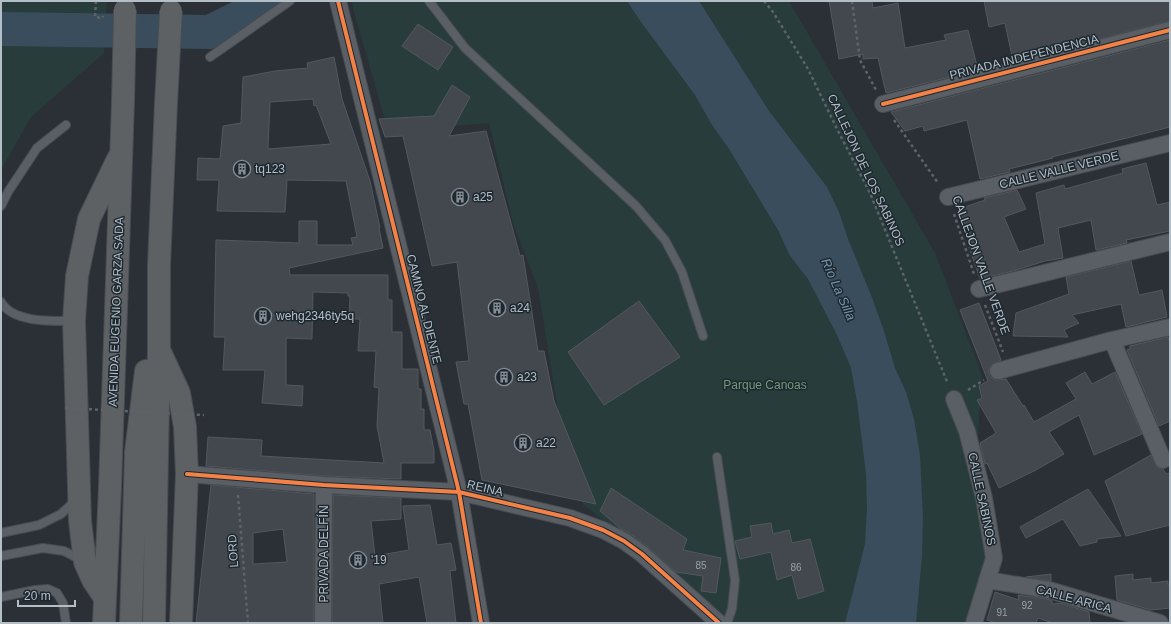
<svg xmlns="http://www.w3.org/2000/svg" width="1171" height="624" viewBox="0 0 1171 624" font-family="Arial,sans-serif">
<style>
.green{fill:#283c3b}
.water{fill:#394d5d}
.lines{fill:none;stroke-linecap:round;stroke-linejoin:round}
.river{stroke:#394d5d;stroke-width:34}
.building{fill:#42484d;stroke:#52585d;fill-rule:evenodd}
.lane-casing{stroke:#484c51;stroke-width:10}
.street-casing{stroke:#484c51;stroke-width:18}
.highway-casing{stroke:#474c51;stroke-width:24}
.path{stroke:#5d6368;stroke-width:2.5;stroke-dasharray:3 3;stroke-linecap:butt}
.lane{stroke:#595f64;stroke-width:8}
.street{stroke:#595f64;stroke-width:16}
.highway{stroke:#5e6164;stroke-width:22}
.highway-bridge-casing{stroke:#474c51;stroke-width:24;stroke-linecap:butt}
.path-bridge{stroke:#5d6368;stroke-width:2.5;stroke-dasharray:3 3;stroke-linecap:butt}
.highway-bridge{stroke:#5e6164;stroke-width:22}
.cycleway-casing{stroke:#1e2830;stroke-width:6}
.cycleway{stroke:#f48246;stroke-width:4}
.labels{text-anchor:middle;stroke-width:3;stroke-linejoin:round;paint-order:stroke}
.number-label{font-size:10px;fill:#98a0a8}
.street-label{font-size:12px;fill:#b4bec7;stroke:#1e2830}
.poi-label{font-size:12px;fill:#b4bec7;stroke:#1e2830;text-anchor:start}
.park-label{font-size:12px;fill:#749b77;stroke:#1e2830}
.water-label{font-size:13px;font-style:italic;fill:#7693a8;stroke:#1e2830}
</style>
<rect width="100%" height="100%" fill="#2a3036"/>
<path class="green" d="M1 1H107L104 53 31 117 1 170Z
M351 1H789L935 253 982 375 977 451 986 561 965 623H730L718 615 583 504 559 416 538 288 513 223 489 123 388 131Z"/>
<path class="water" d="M627 1H699L769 111 827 187 839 212 848 239 871 295 883 328 895 368 906 392 914 419 920 455 923 518 922 555 916 623H845L865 544 867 508 866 474 857 401 851 368 837 335 808 279 790 256 778 230 729 149 712 125 695 95 641 22Z"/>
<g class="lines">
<path class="river" d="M1 29 210 32 260 7 266 1"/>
</g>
<path class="building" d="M829 1H872L873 8 898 3 905 48 946 40 944 35 968 30 978 70 886 93 878 58 863 59V54L839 59Z
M984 1H1170V21L1013 61 1005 23 989 27Z
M418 24 453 47 438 70 402 46Z
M1170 40V127L1052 157 1053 158 1009 169 1010 172 980 179 967 120 924 131 923 126 905 131 891 112Z
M334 57 342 99 370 181 380 228H379L383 248 289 268 290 275H388V300H392V332H402V369H418V389H421V409H424V430H430L434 450V463H401V479L325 476 206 466 208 437 262 440 261 456 384 463 377 426 379 388 374 387 376 351H358L360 319H349L350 296H348V293L313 292 312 339 286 338V385L303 386 302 406 262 403 265 370H223L225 337H214L216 240 299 243V221H317V245H353L351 238 357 237 346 181 287 180 285 212 217 211 219 180H197L198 158 220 159 223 126 241 123 243 77 275 71 308 68 307 63ZM313 99 314 106 316 105 331 144 268 149 270 102Z
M452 85 470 97 449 136 486 131 520 256 523 255 538 351H544L554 401 596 504 482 480 468 404H464L456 362 469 361 457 262 432 266 403 136 385 137 379 119 434 116Z
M1146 163 1157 205 1170 202V231L1126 240 1127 243 1096 250 1091 220 1058 228 1063 258 1045 261 1013 271 980 279 969 247 973 246 959 209 985 200 984 198 1017 190 1026 209 1004 217 1019 252 1045 244 1036 193 1064 185 1065 189 1123 173 1122 169Z
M1131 261 1139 295 1162 290 1167 317 1126 327 1121 304 1072 315 1079 323 1064 330 1068 337 1013 336 1016 313 1069 294 1066 277Z
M639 301 680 357 604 405 568 352Z
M979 303 1001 360 991 365 989 369V374L992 378 995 380 1006 379 1023 406 1024 405 1034 422 1076 399 1066 383 1085 372 1092 384 1115 372 1142 434 1094 455 1079 415 1049 432 1064 454 1034 471 999 488 987 463 985 464 980 443 996 433 977 400 982 398 979 386 988 381 960 310Z
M1168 337 1170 343V421L1159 426 1127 350 1130 349V346Z
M1151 455 1157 467 1163 469 1166 474 1170 473V525L1126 536 1105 481Z
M211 485 314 494V623H196ZM283 529 287 562 253 564V533Z
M611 488 687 539 683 550 721 558 716 593 701 591 703 576 676 572 648 547 629 533 621 529 600 511Z
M1088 489 1121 536 1097 539V542L1080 546 1063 519 1026 538 1020 527 1068 500Z
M333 495 401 498V519L371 521 375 556 409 550 403 506 430 505 437 545 451 543 456 570 450 571 456 623H427L419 577 379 584 383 623H332Z
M771 523 773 534 789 530 792 543 810 539 824 591 798 599 792 575 777 580 771 552 740 559 735 541 752 537 750 526Z
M1051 574V581L1026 577Z
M1133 574V580L1151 578V583L1168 581V585H1170V608L1151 610 1117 600 1115 576Z
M995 592 1019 600 1018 595 1047 599 1052 601V604L1060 603 1089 612 1090 623H1053L1038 618 1036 623H996L987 620Z"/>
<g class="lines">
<defs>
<path id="lane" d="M429 1 465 48 636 206 665 240 682 272 703 336
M210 57 290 1
M1 206 8 192 37 148 66 125
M1 302C13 323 52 321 73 321
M717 457 735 580 732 609 727 623
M1 533 39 525 61 514 76 500
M1 556 43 548 64 551 83 561
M1 597 35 590 48 589 57 593 63 603 66 623"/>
<path id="street" d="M338 1 459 492 481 623
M883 104 1170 30
M948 197 1170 143
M979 289 1170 242
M1112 340 1163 460
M998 371 1112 340 1170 327
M954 399 967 431 984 498 994 558 974 623
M187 474 324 485 459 492 570 518 603 530 624 541 642 554 719 623
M987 580 1049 590 1160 623
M323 623 324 485"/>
<path id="highway" d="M161 354 179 393 185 427 187 474 181 623
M105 598 93 580 85 562 80 521 74 321 77 276 89 219 118 159
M104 623 110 487 123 102
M131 623 136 452 146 371
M154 623 159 347V265L166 103"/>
</defs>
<use href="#lane" class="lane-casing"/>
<use href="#street" class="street-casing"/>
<use href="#highway" class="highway-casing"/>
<path class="path" d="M96 1 95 17 102 18 103 16
M764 1 773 12 808 69 838 131 870 193 948 384
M852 1 860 60 876 90
M894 120 938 183
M954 214 974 274
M985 305 1003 352
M968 390 984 380
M238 495 248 623"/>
<use href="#lane" class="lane"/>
<use href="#street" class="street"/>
<use href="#highway" class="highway"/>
<defs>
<path id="highway-bridge" d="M123 102 125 10
M166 103 171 11"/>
</defs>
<use href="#highway-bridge" class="highway-bridge-casing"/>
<path class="path-bridge" d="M65 408 204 415"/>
<use href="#highway-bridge" class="highway-bridge"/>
<defs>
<path id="cycleway" d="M338 1 459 492 481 623
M883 104 1170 30
M187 474 324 485 459 492 570 518 603 530 624 541 642 554 719 623"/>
</defs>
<use href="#cycleway" class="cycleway-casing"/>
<use href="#cycleway" class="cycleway"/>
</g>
<defs>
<symbol id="building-ring" viewBox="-11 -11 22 22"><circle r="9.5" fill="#1e2830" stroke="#848c94" stroke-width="1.5"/><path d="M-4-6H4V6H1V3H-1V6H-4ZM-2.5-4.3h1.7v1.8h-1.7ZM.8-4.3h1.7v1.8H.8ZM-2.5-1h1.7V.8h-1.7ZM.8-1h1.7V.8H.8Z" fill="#848c94"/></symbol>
</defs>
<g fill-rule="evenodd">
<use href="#building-ring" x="232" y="159" width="20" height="20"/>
<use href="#building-ring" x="450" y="187" width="20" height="20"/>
<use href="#building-ring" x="487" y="298" width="20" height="20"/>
<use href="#building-ring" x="253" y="306" width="20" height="20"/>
<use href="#building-ring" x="494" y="367" width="20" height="20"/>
<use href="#building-ring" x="513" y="433" width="20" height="20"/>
<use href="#building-ring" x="348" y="550" width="20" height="20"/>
</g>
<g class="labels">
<g class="number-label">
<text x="701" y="569">85</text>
<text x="796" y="571">86</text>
<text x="1027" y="609">92</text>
<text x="1002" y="616">91</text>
</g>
<g class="street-label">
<text transform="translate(1024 57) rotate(-14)" y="4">PRIVADA INDEPENDENCIA</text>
<text transform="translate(866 170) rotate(65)" y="4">CALLEJON DE LOS SABINOS</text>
<text transform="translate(1059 170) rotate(-14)" y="4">CALLE VALLE VERDE</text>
<text transform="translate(981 265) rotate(70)" y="4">CALLEJON VALLE VERDE</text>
<text transform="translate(424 309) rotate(76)" y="4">CAMINO AL DIENTE</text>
<text transform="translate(116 312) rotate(-88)" y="4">AVENIDA EUGENIO GARZA SADA</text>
<text transform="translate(485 488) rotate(13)" y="4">REINA</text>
<text transform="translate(982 499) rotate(78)" y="4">CALLE SABINOS</text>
<text transform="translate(233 551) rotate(-94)" y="4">LORD</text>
<text transform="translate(324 554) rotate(-90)" y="4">PRIVADA DELFÍN</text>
<text transform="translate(1074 599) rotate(15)" y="4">CALLE ARICA</text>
</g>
<g class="poi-label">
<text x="255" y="173">tq123</text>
<text x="473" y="201">a25</text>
<text x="510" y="312">a24</text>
<text x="276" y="320">wehg2346ty5q</text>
<text x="517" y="381">a23</text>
<text x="536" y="447">a22</text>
<text x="371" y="564">'19</text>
</g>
<g class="park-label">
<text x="765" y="389">Parque Canoas</text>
</g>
<g class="water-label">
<text transform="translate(839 289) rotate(66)" y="5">Río La Silla</text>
</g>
</g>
<rect width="1171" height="624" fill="none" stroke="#b4bec7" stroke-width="4"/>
<path d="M18 600v6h57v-6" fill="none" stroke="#b4bec7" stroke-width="2"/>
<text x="24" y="600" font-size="12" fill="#b4bec7" stroke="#1e2830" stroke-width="3" paint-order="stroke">20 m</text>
</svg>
